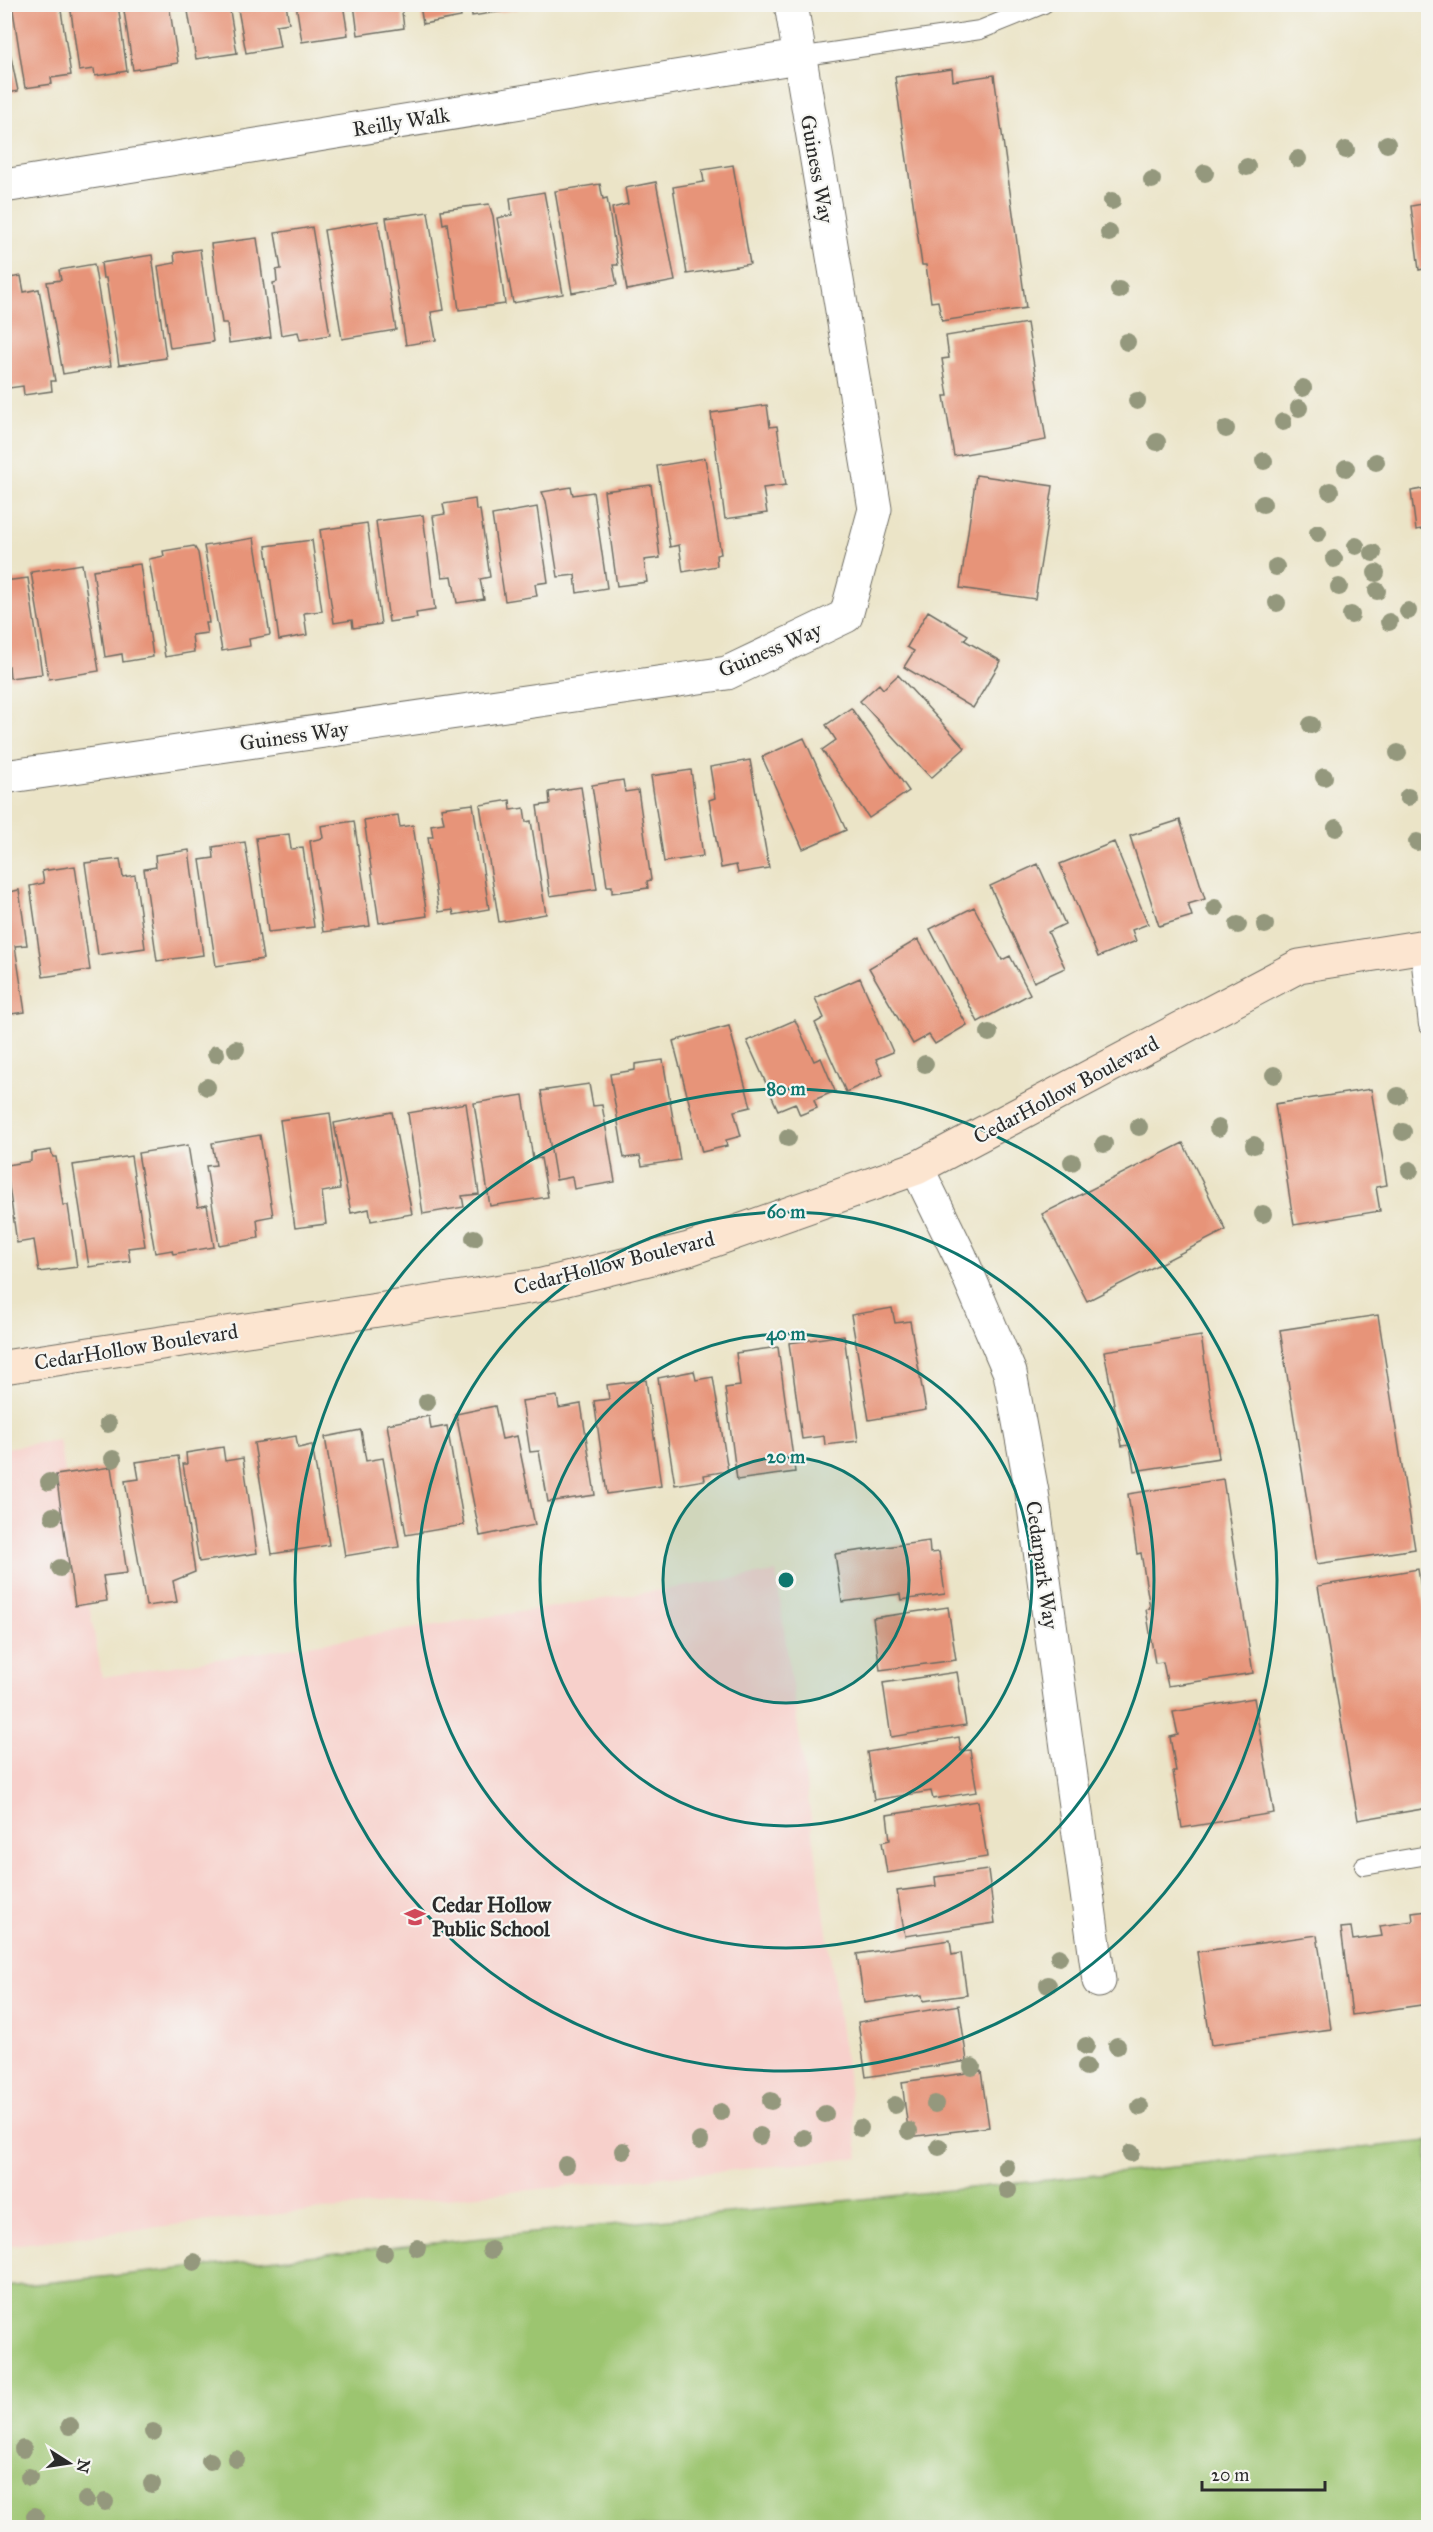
<svg xmlns="http://www.w3.org/2000/svg" width="1433" height="2532" viewBox="0 0 1433 2532" font-family="'IM FELL Great Primer',serif">
<style>
.built{fill:#f7d0cb}
.green{fill:#9cc570;stroke:#64784e;stroke-width:1.5}
.building{fill:#e79479}
.lines{fill:none;stroke-linecap:round;stroke-linejoin:round}
.lane-casing{stroke:#6e6c62;stroke-width:20}
.street-casing{stroke:#6e6c62;stroke-width:35}
.secondary-casing{stroke:#6e6c62;stroke-width:35}
.lane{stroke:#fff;stroke-width:18}
.street{stroke:#fff;stroke-width:33}
.secondary{stroke:#fce5d0;stroke-width:33}
.tree{fill:#94987d}
.ring{fill:none;stroke:#0f766e;stroke-width:3}
.labels{text-anchor:middle;stroke-width:4.5;stroke-linejoin:round;paint-order:stroke}
.street-label{font-size:21px;fill:#2b2b2b;stroke:#f6f6f2}
.poi-label{font-size:21px;font-weight:bold;fill:#2b2b2b;stroke:#f6f6f2;text-anchor:start}
.centre{fill:#0f766e;stroke:#f6f6f2;stroke-width:3}
.ring-label{font-size:18px;text-anchor:middle;font-weight:bold;fill:#0f766e;stroke:#f6f6f2;stroke-width:4.5;stroke-linejoin:round;paint-order:stroke}
</style>
<rect width="100%" height="100%" fill="#f6f6f2"/>
<filter id="ink" filterUnits="userSpaceOnUse"><feTurbulence type="fractalNoise" baseFrequency=".0167" numOctaves="2"/><feDisplacementMap in="SourceGraphic" scale="12" xChannelSelector="R" yChannelSelector="G"/><feConvolveMatrix kernelMatrix="1 2 1 2 8 2 1 2 1" color-interpolation-filters="sRGB"/></filter>
<filter id="wash" filterUnits="userSpaceOnUse"><feTurbulence type="fractalNoise" baseFrequency=".008" numOctaves="4" result="noise"/><feDisplacementMap in="SourceGraphic" scale="24" xChannelSelector="R" yChannelSelector="G"/><feGaussianBlur stdDeviation="1.35" result="paint"/><feColorMatrix in="noise" values="0 0 0 0 0 0 0 0 0 0 0 0 0 0 0 0 0 1.4 0 .05"/><feComposite in="paint" operator="in"/></filter>
<g filter="url(#wash)">
<rect width="100%" height="100%" fill="#ebe4c7"/>
<path class="built" d="M59 1440 102 1677 776 1572 859 2158 198 2222 5 2246V1448Z"/>
<path class="green" d="M1428 2141V2527H5V2287Z"/>
<g id="blocks">
<path class="building" d="M12 4H60L71 75 51 78 52 84 25 88Z
M70 4H118L127 71 95 76 94 69 79 71Z
M123 4H169L178 63 133 70Z
M237 4H286L289 23 276 25 280 47 246 53Z
M296 4H343L348 35 302 42Z
M354 4H401L404 28 358 35Z
M471 4H517L518 9 472 16Z
M187 5H229L237 53 196 59Z
M420 5H459L461 17 423 24Z
M4 24 18 91 4 94Z
M952 69 953 81 994 75 1026 308 942 321 938 301 931 302 926 265H922L895 77Z
M733 165 750 264 687 274 673 187 704 182 702 170Z
M656 182 675 281 627 290 612 208 628 204 625 188Z
M600 184 603 199 607 198 618 265H613L617 285 572 293 555 191Z
M544 192 563 294 513 303 497 218 512 215 510 198Z
M1428 203V268L1419 270 1411 206Z
M489 204 493 216 505 304 459 310 447 223 443 224 441 210Z
M428 212 444 310 431 312 436 340 406 345 386 218Z
M378 221 396 330 342 339 324 230Z
M312 227 330 335 300 340 298 332 281 335 273 283 277 282 276 270 281 269 275 233Z
M257 238 271 337 229 343 227 323H222L211 244Z
M200 249 213 342 170 348 158 266 175 263 174 253Z
M152 255 166 358 119 365 106 278H103L101 263Z
M94 264 111 366 63 374 47 282 61 280 59 270Z
M21 276 24 292 39 289 55 381H51L52 391 24 395 23 386 9 388 4 362V279Z
M1027 323 1046 440 954 456 944 396H948L942 359 949 358 946 336Z
M767 405 770 427 777 426 786 485 763 488 767 513 725 519 711 413Z
M705 458 721 554 716 555 717 566 683 572 679 545 670 547 657 466Z
M976 475 1053 486 1035 599 960 588Z
M651 485 660 558 644 560 647 582 617 586 604 491Z
M571 487 573 495 593 492 607 588 577 593 575 575 558 577 546 501 542 492Z
M1428 488V528L1416 530 1411 491Z
M475 499 476 510H480L490 577 480 579 484 599 457 603 452 576 442 577 433 516 445 514 443 504Z
M537 507 548 582 535 584 537 596 505 601 492 515Z
M423 515 435 610 416 613 417 618 389 622 376 521Z
M367 523 381 624 353 628 352 620 334 623 320 530Z
M254 538 270 635 249 639 250 646 222 651 204 546Z
M312 540 322 611 304 613 307 635 279 640 266 546Z
M194 546 198 553 209 623H205L207 633 192 635 194 652 165 657 149 559 164 556 163 551Z
M82 564 99 671 49 679 31 572Z
M140 564 153 657 123 662 122 654 105 657 93 570Z
M28 578 42 674 10 678 9 666H4V581Z
M928 611 968 635 964 640 1001 661 973 708 904 667 914 651 907 647Z
M898 675 965 748 931 778 860 701 879 684 883 689Z
M851 708 909 791 869 818 822 750 836 740 826 725Z
M804 738 846 830 803 849 762 757Z
M750 760 769 868 738 873 736 865 721 868 709 800 715 798 710 767Z
M691 770 703 856 664 862 651 776Z
M623 780 625 792 638 790 651 880 647 881 648 888 612 893V886H607L592 785Z
M581 787 597 889 550 896 537 806 550 804 549 792Z
M510 800 511 810 524 808 526 822 531 821 546 914 499 922 480 805Z
M473 804 489 909 454 915 453 910 439 912 428 837H433L431 825 444 823 441 808Z
M398 815 400 827 413 825 427 916 379 923 364 820Z
M1180 820 1205 899 1188 904 1192 916 1159 926 1130 836Z
M354 821 370 926 323 932 310 841 323 838 321 826Z
M289 834 291 849 303 848 314 927 268 932 256 838Z
M245 842 263 959 216 966 200 860 214 858 213 847Z
M1114 842 1148 924 1132 930 1136 941 1098 957 1060 864Z
M189 850 203 955 157 961 144 869 156 867 155 855Z
M120 859 123 877 135 875 145 948 98 955 85 863Z
M1038 864 1065 924 1048 932 1065 968 1034 982 990 886Z
M75 866 90 970 43 977 30 886 44 883 42 871Z
M19 890 27 945 15 946 25 1012 4 1015V893Z
M974 907 1002 960 1010 956 1030 994 978 1022 930 929Z
M918 939 967 1025 935 1044 929 1035 913 1044 869 968Z
M860 978 893 1052 876 1059 883 1075 846 1092 815 1023 824 1018 815 998Z
M795 1020 814 1061 821 1058 835 1091 814 1100 817 1108 800 1115 795 1103 778 1110 747 1041Z
M729 1026 751 1107 734 1111 741 1136 726 1140 727 1146 702 1152 673 1041Z
M663 1060 680 1160 642 1166 640 1156 624 1158 610 1074 635 1070V1064Z
M589 1084 593 1106 602 1105 615 1182 574 1189 572 1177 556 1180 541 1091Z
M1371 1089 1387 1185 1376 1187 1380 1211 1294 1225 1275 1104Z
M523 1095 533 1159 541 1158 548 1197 490 1206 474 1103Z
M466 1103 479 1194 462 1196 464 1207 423 1214 408 1113Z
M392 1112 412 1214 371 1221 369 1209 351 1213 334 1123Z
M330 1113 340 1189 322 1192 326 1224 295 1228 280 1120Z
M260 1135 273 1216 257 1219 259 1238 219 1245 206 1166 216 1165 212 1143Z
M1183 1143 1226 1230 1087 1301 1042 1214Z
M188 1145 198 1207 207 1205 214 1247 173 1254 172 1250 155 1253 138 1153Z
M51 1150 53 1157H56L63 1205H68L77 1267 39 1272 34 1240 17 1243 6 1165 31 1161V1153Z
M131 1156 145 1246 128 1248 130 1261 89 1267 73 1165Z
M892 1308 895 1323 910 1321 926 1410 869 1420 851 1315Z
M1378 1315 1415 1549 1317 1564 1280 1330Z
M844 1335 858 1441 825 1445 824 1436 802 1439 789 1343Z
M1201 1336 1219 1458 1134 1471 1130 1445 1122 1446 1104 1351Z
M778 1347 795 1472 737 1480 725 1388 740 1386 736 1353Z
M694 1371 696 1380 713 1377 728 1471 704 1475 705 1480 675 1485 658 1378Z
M646 1380 661 1486 607 1494 594 1401 609 1399 607 1385Z
M557 1396 559 1408 581 1404 595 1495 548 1502 539 1451 530 1452 522 1401Z
M495 1406 502 1439 517 1436 535 1525 480 1536 456 1414Z
M429 1416 431 1429 447 1426 464 1525 406 1535 387 1424Z
M361 1430 366 1461 383 1458 399 1547 345 1556 325 1437Z
M296 1436 298 1448 312 1445 329 1545 272 1554 254 1443Z
M223 1447 225 1461 243 1458 257 1553 199 1562 183 1464H187L186 1453Z
M178 1456 195 1572 173 1581 177 1602 146 1606 125 1481 139 1479 136 1462Z
M111 1467 127 1573 103 1576 107 1601 75 1606 56 1475Z
M1223 1479 1253 1673 1168 1686 1163 1662 1155 1663 1146 1609 1150 1608 1141 1553 1137 1554 1128 1494Z
M929 1541 930 1553 939 1552 945 1594 901 1600 900 1594 842 1602 835 1554Z
M1418 1569 1428 1631V1808L1358 1820 1318 1586Z
M948 1607 956 1660 880 1670 873 1618Z
M957 1672 966 1725 891 1737 883 1683Z
M1254 1698 1274 1813 1182 1828 1173 1771H1176L1170 1737 1178 1735 1173 1712Z
M959 1737 961 1751 970 1750 977 1792 933 1799 931 1791 874 1800 867 1752Z
M978 1801 987 1857 887 1873 882 1842 890 1840 887 1815Z
M988 1870 995 1923 905 1936 897 1891 936 1886 935 1877Z
M1428 1911V2004L1352 2015 1341 1928 1351 1927 1353 1940 1382 1936 1380 1926 1413 1921 1412 1913Z
M1317 1935 1331 2029 1211 2045 1197 1952Z
M950 1940 952 1955 961 1953 967 1995 923 2001 922 1995 864 2003 857 1954Z
M959 2005 967 2061 866 2077 858 2022Z
M981 2071 989 2127 909 2137 902 2082Z"/>
</g>
</g>
<g filter="url(#ink)">
<use href="#blocks" fill-opacity="0" stroke="#6e6c62" stroke-width="1.5"/>
<g class="lines">
<defs>
<path id="lane" d="M798 57 980 30 1044 4
M1419 947 1428 1025
M1364 1866 1428 1855"/>
<path id="street" d="M4 186 798 57
M4 777 727 673 846 616 875 509 791 4
M917 1168 960 1256 1010 1373 1032 1492 1099 1981"/>
<path id="secondary" d="M4 1367 542 1285 689 1249 917 1168 1299 966 1419 947"/>
</defs>
<use href="#lane" class="lane-casing"/>
<use href="#street" class="street-casing"/>
<use href="#secondary" class="secondary-casing"/>
<use href="#lane" class="lane"/>
<use href="#street" class="street"/>
<use href="#secondary" class="secondary"/>
</g>
<g class="tree">
<circle cx="1387" cy="144" r="9"/>
<circle cx="1346" cy="150" r="9"/>
<circle cx="1298" cy="159" r="9"/>
<circle cx="1247" cy="167" r="9"/>
<circle cx="1205" cy="173" r="9"/>
<circle cx="1152" cy="180" r="9"/>
<circle cx="1112" cy="201" r="9"/>
<circle cx="1109" cy="233" r="9"/>
<circle cx="1119" cy="290" r="9"/>
<circle cx="1127" cy="342" r="9"/>
<circle cx="1303" cy="388" r="9"/>
<circle cx="1137" cy="401" r="9"/>
<circle cx="1299" cy="408" r="9"/>
<circle cx="1283" cy="422" r="9"/>
<circle cx="1226" cy="429" r="9"/>
<circle cx="1157" cy="442" r="9"/>
<circle cx="1264" cy="461" r="9"/>
<circle cx="1376" cy="462" r="9"/>
<circle cx="1346" cy="468" r="9"/>
<circle cx="1330" cy="491" r="9"/>
<circle cx="1263" cy="504" r="9"/>
<circle cx="1318" cy="533" r="9"/>
<circle cx="1356" cy="546" r="9"/>
<circle cx="1373" cy="553" r="9"/>
<circle cx="1334" cy="559" r="9"/>
<circle cx="1276" cy="567" r="9"/>
<circle cx="1376" cy="573" r="9"/>
<circle cx="1339" cy="587" r="9"/>
<circle cx="1377" cy="591" r="9"/>
<circle cx="1277" cy="603" r="9"/>
<circle cx="1408" cy="611" r="9"/>
<circle cx="1351" cy="615" r="9"/>
<circle cx="1389" cy="622" r="9"/>
<circle cx="1311" cy="725" r="9"/>
<circle cx="1398" cy="753" r="9"/>
<circle cx="1324" cy="777" r="9"/>
<circle cx="1408" cy="797" r="9"/>
<circle cx="1336" cy="828" r="9"/>
<circle cx="1417" cy="842" r="9"/>
<circle cx="1215" cy="908" r="9"/>
<circle cx="1238" cy="925" r="9"/>
<circle cx="1265" cy="925" r="9"/>
<circle cx="989" cy="1033" r="9"/>
<circle cx="236" cy="1049" r="9"/>
<circle cx="216" cy="1054" r="9"/>
<circle cx="925" cy="1064" r="9"/>
<circle cx="1274" cy="1075" r="9"/>
<circle cx="207" cy="1087" r="9"/>
<circle cx="1398" cy="1096" r="9"/>
<circle cx="1139" cy="1127" r="9"/>
<circle cx="1218" cy="1128" r="9"/>
<circle cx="1403" cy="1132" r="9"/>
<circle cx="788" cy="1138" r="9"/>
<circle cx="1104" cy="1144" r="9"/>
<circle cx="1254" cy="1145" r="9"/>
<circle cx="1072" cy="1162" r="9"/>
<circle cx="1410" cy="1170" r="9"/>
<circle cx="1263" cy="1214" r="9"/>
<circle cx="474" cy="1238" r="9"/>
<circle cx="427" cy="1402" r="9"/>
<circle cx="108" cy="1424" r="9"/>
<circle cx="113" cy="1459" r="9"/>
<circle cx="49" cy="1482" r="9"/>
<circle cx="53" cy="1516" r="9"/>
<circle cx="60" cy="1568" r="9"/>
<circle cx="1059" cy="1957" r="9"/>
<circle cx="1048" cy="1985" r="9"/>
<circle cx="1086" cy="2046" r="9"/>
<circle cx="1117" cy="2046" r="9"/>
<circle cx="972" cy="2067" r="9"/>
<circle cx="1086" cy="2067" r="9"/>
<circle cx="771" cy="2101" r="9"/>
<circle cx="935" cy="2104" r="9"/>
<circle cx="895" cy="2105" r="9"/>
<circle cx="1140" cy="2107" r="9"/>
<circle cx="721" cy="2112" r="9"/>
<circle cx="825" cy="2114" r="9"/>
<circle cx="860" cy="2128" r="9"/>
<circle cx="909" cy="2131" r="9"/>
<circle cx="760" cy="2136" r="9"/>
<circle cx="804" cy="2138" r="9"/>
<circle cx="700" cy="2141" r="9"/>
<circle cx="939" cy="2147" r="9"/>
<circle cx="623" cy="2151" r="9"/>
<circle cx="1131" cy="2153" r="9"/>
<circle cx="566" cy="2165" r="9"/>
<circle cx="1006" cy="2167" r="9"/>
<circle cx="1008" cy="2190" r="9"/>
<circle cx="417" cy="2248" r="9"/>
<circle cx="491" cy="2250" r="9"/>
<circle cx="384" cy="2253" r="9"/>
<circle cx="194" cy="2262" r="9"/>
<circle cx="70" cy="2426" r="9"/>
<circle cx="153" cy="2432" r="9"/>
<circle cx="23" cy="2449" r="9"/>
<circle cx="236" cy="2459" r="9"/>
<circle cx="210" cy="2461" r="9"/>
<circle cx="29" cy="2477" r="9"/>
<circle cx="152" cy="2484" r="9"/>
<circle cx="86" cy="2500" r="9"/>
<circle cx="105" cy="2502" r="9"/>
<circle cx="35" cy="2516" r="9"/>
</g>
</g>
<circle cx="786" cy="1580" r="123" fill="#0f766e" fill-opacity=".12"/>
<g class="ring">
<circle cx="786" cy="1580" r="123"/>
<circle cx="786" cy="1580" r="246"/>
<circle cx="786" cy="1580" r="368"/>
<circle cx="786" cy="1580" r="491"/>
</g>
<defs>
<symbol id="school-bare" viewBox="-9 -9 18 18"><path d="M0-5L7-2L0 1L-7-2ZM-4 1L0 2.5L4 1V4Q0 6-4 4Z" fill="#d1495b" stroke="#f6f6f2" stroke-width="2.5" paint-order="stroke"/></symbol>
</defs>
<g fill-rule="evenodd">
<use href="#school-bare" x="400" y="1902" width="30" height="30"/>
</g>
<g class="labels">
<g class="street-label">
<text transform="translate(401 122) rotate(-9)" y="7">Reilly Walk</text>
<text transform="translate(817 169) rotate(80)" y="7">Guiness Way</text>
<text transform="translate(770 650) rotate(-23)" y="7">Guiness Way</text>
<text transform="translate(294 736) rotate(-8)" y="7">Guiness Way</text>
<text transform="translate(1066 1090) rotate(-28)" y="7">CedarHollow Boulevard</text>
<text transform="translate(614 1263) rotate(-14)" y="7">CedarHollow Boulevard</text>
<text transform="translate(136 1347) rotate(-9)" y="7">CedarHollow Boulevard</text>
<text transform="translate(1042 1565) rotate(82)" y="7">Cedarpark Way</text>
</g>
<g class="poi-label">
<text x="432" y="1912">Cedar Hollow<tspan x="432" dy="24">Public School</tspan></text>
</g>
</g>
<circle cx="786" cy="1580" r="9" class="centre"/>
<g class="ring-label">
<text x="786" y="1095">80 m</text>
<text x="786" y="1218">60 m</text>
<text x="786" y="1340">40 m</text>
<text x="786" y="1463">20 m</text>
</g>
<rect width="1433" height="2532" fill="none" stroke="#f6f6f2" stroke-width="24"/>
<g transform="translate(69 2463) rotate(102)" stroke="#f6f6f2" stroke-width="4.5" paint-order="stroke">
<path d="M0-4.5L10 22L0 15L-10 22Z" fill="#2b2b2b"/>
<text y="-9" font-size="16" font-weight="bold" text-anchor="middle" fill="#2b2b2b">N</text>
</g>
<path d="M1202 2481v9h123v-9" fill="none" stroke="#2b2b2b" stroke-width="3"/>
<text x="1211" y="2481" font-size="18" fill="#2b2b2b" stroke="#f6f6f2" stroke-width="4.5" paint-order="stroke">20 m</text>
</svg>
